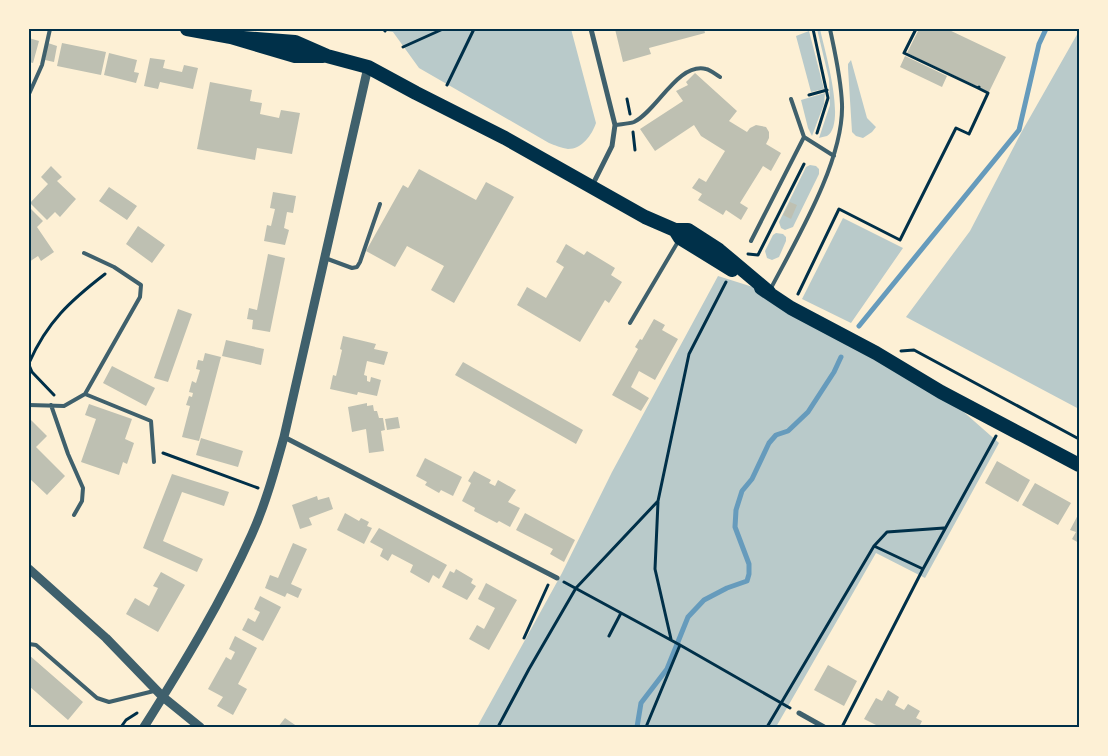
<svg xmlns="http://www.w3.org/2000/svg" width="1108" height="756" viewBox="0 0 1108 756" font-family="'Asap Condensed',sans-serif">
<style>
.green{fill:#b9caca}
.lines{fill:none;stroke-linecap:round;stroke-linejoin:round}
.stream{stroke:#669bbc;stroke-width:5}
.building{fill:#bec0b2}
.path{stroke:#003049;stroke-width:3}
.service{stroke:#3f606c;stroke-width:4}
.minor{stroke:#3f606c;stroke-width:5}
.tertiary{stroke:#3f606c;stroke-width:9}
.trunk{stroke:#003049;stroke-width:14}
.neatline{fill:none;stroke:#003049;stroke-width:2}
</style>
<rect width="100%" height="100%" fill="#fdf0d5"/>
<path class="green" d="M373 29H571L596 123C592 135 582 149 568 149 562 148 554 145 549 143L419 68 393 32Z
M817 29H820C824 48 847 124 827 136 824 137 821 137 819 138L830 105 829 79Z
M809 31 824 89 811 92 796 36Z
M1079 31V409L906 317 970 231 1021 133Z
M851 60 867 118 876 127 872 132 863 138 856 136 852 132 848 68V64Z
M825 93 824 104 812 136 808 128 801 100Z
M810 165 816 166 819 169V174L793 227 785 230 781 228 779 222 806 167Z
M843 218 903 248 851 323 802 299Z
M776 233 783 234 786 237V241L779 257 772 260 767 258 765 251 773 235Z
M718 276 769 292 941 392 999 443 925 578 876 553 776 727H477L562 573 612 472Z"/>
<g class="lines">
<path class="stream" d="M859 326 1019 130 1039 44 1046 29
M637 727 641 703 667 669 688 617 704 600 727 588 747 581 749 574V564L735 527 736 510 742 491 752 479 769 443 776 435 788 431 808 412 834 372 841 357"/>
</g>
<path class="building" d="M615 29H704L705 33 649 48 651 54 623 62Z
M919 29H947L1006 57 989 92 907 53Z
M29 38 39 41 33 63 29 62Z
M48 43 57 46 54 62 45 60Z
M62 43 106 52 101 75 57 66Z
M109 53 137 60 134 72 139 73 136 83 104 75Z
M905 56 947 76 942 87 900 67Z
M150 58 165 60 163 68 182 72 184 65 198 68 193 89 160 82 158 89 144 86Z
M695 73 737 111 729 121 747 132 750 128 756 125 766 127 769 132V138L766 144 781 153 771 171 763 166 740 203 748 208 741 220 726 210 723 215 698 200 702 194 692 188 699 178 706 182 725 151 701 136 694 125 655 151 640 129 683 101 676 91 688 85 686 82Z
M210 82 252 90 250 101 262 103 260 114 279 118 281 110 300 113 292 154 257 148 255 160 197 149Z
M51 166 62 177 57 181 76 199 60 217 55 212 47 220 30 203 48 184 41 177Z
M419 169 476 200 486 182 514 197 454 303 431 290 444 266 407 246 395 267 366 251 403 185 408 188Z
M109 187 137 206 127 220 99 201Z
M273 192 296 196 293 213 287 212 284 228 289 230 285 245 264 241 267 225 271 226 275 209 270 208Z
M790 202 797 205 791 219 783 215Z
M31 209 43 221 37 227 54 252 41 261 38 256 29 262V232L31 231 29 229V211Z
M138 226 165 245 152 263 126 244Z
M566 244 584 255 587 251 615 268 611 275 622 282 609 303 605 300 580 342 517 305 527 287 546 298 564 267 556 262Z
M268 254 285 258 270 332 252 329 253 320 247 319 249 308 257 310Z
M178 309 192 314 168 382 154 378Z
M654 319 665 325 662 330 678 339 655 380 639 371 631 387 649 398 641 411 612 395 638 349 635 347 640 339 642 340Z
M343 336 376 344 374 349 388 352 384 365 367 361 364 375 367 376V381L370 382 371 377 381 380 377 396 358 392 357 395 330 389 333 375 336 376 342 350 340 349Z
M226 340 264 349 261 365 222 356Z
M205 353 221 357 199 441 182 437 190 406 186 405 189 396 192 397 193 393 189 392 192 381 196 383 200 370 196 369 198 360 203 361Z
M463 362 583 430 576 444 455 375Z
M112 366 155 388 146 406 103 383Z
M367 403V406L373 405 374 411H377L379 418H383L385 430 381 431 384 451 369 453 366 429 352 432 348 407Z
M89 404 132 419 125 439 134 443 127 464 123 462 119 475 81 462 96 419 85 415Z
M398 417 400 428 387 430 385 419Z
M29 418 47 436 36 447 65 476 47 495 29 478Z
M201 438 243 451 238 467 196 455Z
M425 458 462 477 453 496 441 490 439 493 425 485 427 482 416 476Z
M997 461 1030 480 1018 502 985 483Z
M474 471 491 480 489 483 495 486 498 480 516 490 508 502 520 508 510 527 499 521 497 523 474 511 475 508 462 501 471 483 468 481Z
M172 474 229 492 224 506 182 492 163 541 203 559 197 572 143 548Z
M1035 483 1071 503 1058 525 1022 505Z
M317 496 318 500 329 497 333 509 309 518 312 525 300 529 292 505Z
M345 513 359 521 361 518 369 522 367 526 372 528 364 544 337 530Z
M525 513 575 540 564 562 550 554 553 549 516 530Z
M1079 513V543L1072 539 1076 532 1070 530Z
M379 528 447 565 439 579 433 575 429 583 410 572 413 565 392 554 388 561 380 556 383 549 370 542Z
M293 543 307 549 291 584 302 589 298 598 287 593 285 597 265 588 270 575 278 578Z
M456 569 473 579 471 583 476 586 467 600 442 587 450 571 454 573Z
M161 572 185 585 158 632 126 614 135 598 149 606 158 588 153 586Z
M486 583 517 600 489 650 469 639 477 625 484 629 495 608 478 599Z
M260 596 281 607 263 641 242 630 248 618 255 622 260 612 254 609Z
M235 636 257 648 238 684 247 689 233 715 217 706 223 697 208 689 226 657 231 660 235 652 229 649Z
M29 655 83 702 68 720 29 686Z
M828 665 857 681 844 706 814 690Z
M888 690 899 697 895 705 904 710 908 704 920 711 916 718 922 721 919 727H880L864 719 876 698 882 701Z
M285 718 298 727H278Z"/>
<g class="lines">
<path class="path" d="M813 29 828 98 817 133
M916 29 904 53 978 88
M385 31 386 29
M403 47 443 29
M447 85 474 29
M809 95 827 90
M627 99 630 114
M633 132 635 150
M748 254 758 255 804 164
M798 294 839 209 900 240 956 128 969 134 988 93 978 88 979 87
M901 351 914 350 1079 439
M29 363C47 322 70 301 105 274
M29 365 32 372 54 395
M163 453 258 488
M658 502 655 569 671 639
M874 546 923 569
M564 582 680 645
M609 636 621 613
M524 638 548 585
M121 727 126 720 137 713
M498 727 529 669 576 588 658 501 689 354 726 282
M646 727 680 645 790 708
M767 727 874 546 887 532 944 528
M842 727 923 569 996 436"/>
<path class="service" d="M29 94 42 65 50 29
M791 99 804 137 834 156
M615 125C621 124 629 124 634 122 657 111 678 62 706 69 711 70 716 75 720 77
M751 241 804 137
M325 258 352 268 357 267 360 262 380 204
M770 290C796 240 844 161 842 104 841 78 835 53 830 29
M630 323 679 240
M85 394 151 421 154 462
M29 405 64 406 85 394 140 297 141 285 114 267 84 253
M51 405 68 454 83 488 82 501 74 515
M29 644 36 645 97 698 109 702 154 691"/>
<path class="minor" d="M591 29 615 125 612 146 592 186
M284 437 557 578
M799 713 824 727"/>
<path class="tertiary" d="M29 569 106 638 163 697 200 727
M144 727C183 665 222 601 252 534 266 503 275 469 284 437L368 67"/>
<path class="trunk" d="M187 29 231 37 295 56H323
M231 37 295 42 327 56 368 67 416 93 505 138 645 217 675 230H688L719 250 769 292
M675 230 680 238 732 270
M761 288 791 308 876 353 941 392 1079 465"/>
</g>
<rect width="1108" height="756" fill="none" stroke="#fdf0d5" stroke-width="60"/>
<rect x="30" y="30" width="1048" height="696" class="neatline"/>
</svg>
